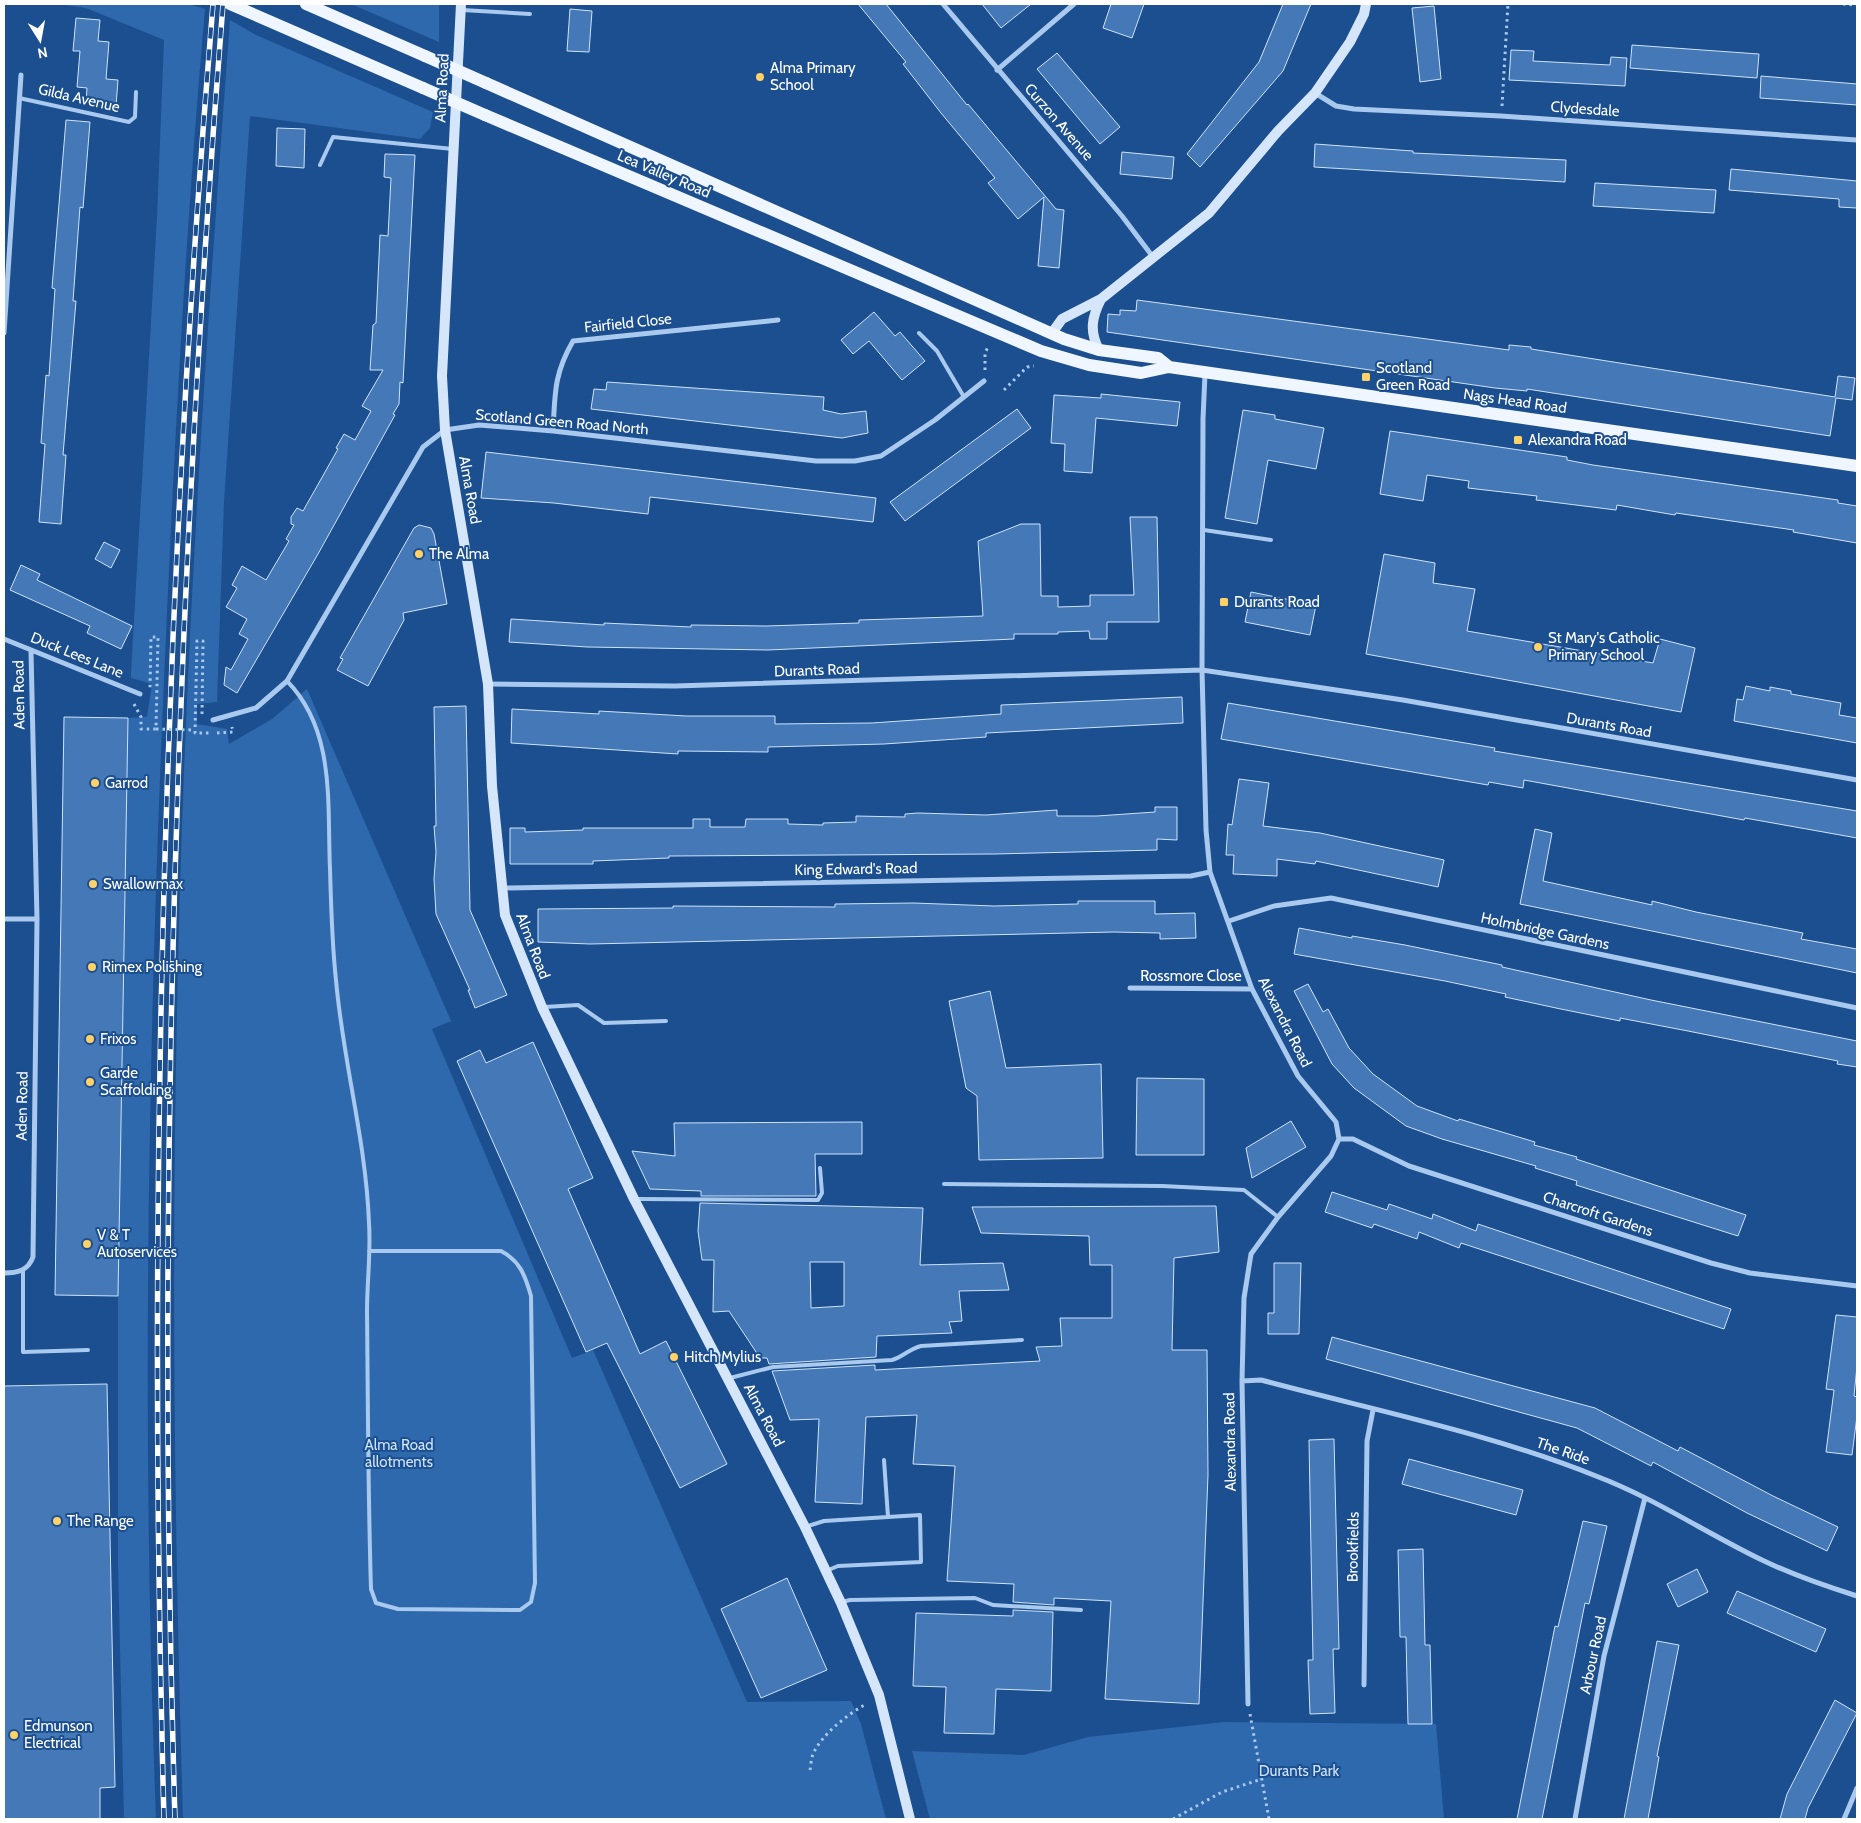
<svg xmlns="http://www.w3.org/2000/svg" width="1861" height="1823" viewBox="0 0 1861 1823" font-family="Cabin,sans-serif">
<style>
.green{fill:#2e69ad}
.building{fill:#4478b7;stroke:#cfe3fa;fill-rule:evenodd}
.lines{fill:none;stroke-linecap:round;stroke-linejoin:round}
.path{stroke:#a9c9ee;stroke-width:3;stroke-dasharray:2.5 4;stroke-linecap:butt}
.lane{stroke:#a9c9ee;stroke-width:4}
.street{stroke:#a9c9ee;stroke-width:5}
.secondary{stroke:#d6e6fa;stroke-width:10}
.primary{stroke:#f0f6ff;stroke-width:12}
.rail-casing{stroke:#fff;stroke-width:5.5}
.rail{stroke:#1b4f8f;stroke-width:4;stroke-dasharray:11;stroke-linecap:butt}
.path-bridge{stroke:#a9c9ee;stroke-width:3;stroke-dasharray:2.5 4;stroke-linecap:butt}
.primary-bridge{stroke:#f0f6ff;stroke-width:12}
.poi-dot{fill:#ffd166;stroke:#1b4f8f;stroke-width:2}
.labels{text-anchor:middle;stroke-width:4;stroke-linejoin:round;paint-order:stroke}
.poi-label{font-size:15px;fill:#fff;stroke:#1b4f8f;text-anchor:start}
.street-label{font-size:15px;fill:#fff;stroke:#1b4f8f}
.park-label{font-size:15px;fill:#cfe3fa;stroke:#1b4f8f}
</style>
<rect width="100%" height="100%" fill="#1b4f8f"/>
<path class="green" d="M58 4H189L205 9C184 248 172 488 162 727 147 1091 142 1455 156 1819H124L118 1562V1296L128 718 147 717 152 684 131 678V673L157 217 164 40 86 8Z
M351 4H439V42Z
M230 20 256 35 433 112 430 128 420 139 250 116 224 502 217 702 197 704V724L227 729 229 744 272 719 307 689 451 1021 432 1029 572 1358 593 1350 747 1702 851 1701 861 1724 886 1819H183C175 1551 171 1282 177 1014 183 682 205 351 230 20Z
M1224 1722 1436 1724 1444 1819H930L912 1751 1024 1755 1088 1737Z"/>
<path class="building" d="M858 4H886L967 105 968 104 1056 209 1064 210 1059 268 1038 266 1044 197 1018 219 988 183 995 178 941 113 903 64 906 62Z
M982 4H1031L1001 28Z
M1111 4H1144L1132 38 1103 28Z
M1283 4H1311L1283 71 1200 167 1187 154 1259 62Z
M1434 6 1441 79 1420 82 1412 8Z
M570 9 592 11 589 52 567 51Z
M76 18 100 20 98 41 109 42 106 79 118 80 116 106 86 103 87 88 77 87 80 51H73Z
M1632 45 1759 54 1757 78 1630 68Z
M1511 50 1534 51 1533 61 1610 65 1611 57 1627 58 1625 86 1509 80Z
M1057 53 1120 127 1100 144 1037 69Z
M1761 76 1857 84V105L1760 98Z
M66 120 90 122 83 208 80 207 73 301H76L63 455H66L61 524 39 522 45 444 41 443 46 375 49 376 55 289 52 288Z
M277 128 305 129 304 168 276 166Z
M1315 144 1413 151V153L1566 160 1565 182 1314 167Z
M1122 152 1174 157 1172 179 1120 174Z
M385 154 415 155 403 383 400 382 399 404 393 414 395 415 318 554 237 693 224 685 226 667 231 670 248 639 239 634 247 619 226 607 237 588 232 585 242 566 266 580 289 541 286 539 294 525 291 524V517L297 508 303 511 338 449 336 448 344 434 355 440 371 411 362 406 383 370H370L373 325 376 323 380 235 388 236 391 178 384 177Z
M1731 169 1857 181V208L1839 207V199L1729 190Z
M1595 183 1716 190 1714 213 1593 206Z
M1137 300 1509 350V345L1531 347V349L1835 397 1838 376 1855 378 1852 400 1836 398 1830 436 1527 389V391L1495 388 1107 332 1108 314 1120 315V310L1136 311Z
M874 312 895 336 900 332 925 361 902 380 869 341 853 354 841 340Z
M607 382 824 397 823 410 841 414 866 411 868 433 842 438 591 409 594 389 606 390Z
M1101 394 1180 402 1177 426 1096 418 1092 473 1064 471 1065 444 1051 443 1054 395 1101 398Z
M1017 409 1031 428 905 521 890 502Z
M1243 410 1275 415V419L1324 428 1316 469 1268 460 1257 524 1225 518Z
M1390 431 1567 457V460L1593 465 1838 500V503L1857 506V543L1793 532 1794 530 1676 513 1675 515 1617 505 1616 510 1536 500 1537 496 1468 488 1469 481 1427 475 1423 501 1380 494Z
M486 452 876 498 873 522 650 497 648 514 554 503 481 498Z
M1130 517H1157L1159 622H1107V639H1090L1089 631 1058 632V634H1014V639L768 650 587 647 509 642 511 619 604 625V623L691 627V625L766 626 859 623V620L983 616 978 541 1021 524H1040L1041 596H1058V607L1090 606V595H1134Z
M419 525 431 528 434 534 447 604 403 613 404 620 368 686 337 670 343 659 340 658 414 528Z
M104 542 120 550 111 568 95 559Z
M1384 554 1435 563 1433 583 1475 589 1467 631 1653 663 1660 639 1695 648 1681 712 1366 654Z
M21 565 40 574 37 580 132 626 121 649 87 633 90 626 10 590Z
M1251 592 1316 605 1310 635 1245 622Z
M1746 686 1770 691V687L1791 691V694L1841 703 1839 715 1857 718V743L1734 721 1737 699 1743 700Z
M1182 697 1183 723 986 733V737L884 744 768 747V752L678 751V754L511 743 512 709 599 714V711L686 716H775V724L872 723 1001 714V705Z
M1228 703 1495 748 1494 751 1857 811V838L1745 818 1744 820 1524 780 1523 788 1489 782 1488 785 1221 739Z
M466 706 470 910 507 995 475 1008 468 990H470L436 914 434 879 436 852 434 826H436L434 707Z
M64 717 128 718 118 1296 55 1295Z
M1239 779 1269 783 1263 826 1320 833 1444 860 1438 887 1316 861 1315 864 1277 859V876L1233 874 1234 855H1226L1228 824 1232 825Z
M1155 807H1177V840L1157 839V850L995 854 669 856V858L593 861V864H510V828H525V832L583 830V828H693V819H710V827H745L746 819H788V824L823 825V823L856 822V816L905 817V814L918 813 986 815 1057 810V816H1097L1155 812Z
M1535 829 1552 833 1543 881 1652 905V901L1696 912 1803 933 1801 939 1857 949V973L1520 904Z
M1078 901H1155V914L1195 913 1196 938 1160 939V933L1114 932 590 944 538 942V909L673 908V906L835 907V904L914 903 994 906 1078 904Z
M1299 928 1352 938V936L1405 945 1502 965V967L1651 1000 1857 1041V1067L1837 1064 1838 1061 1688 1031 1620 1018V1021L1556 1008 1505 997 1506 994 1445 981 1294 954Z
M1308 984 1323 1012 1328 1009 1349 1048 1373 1074 1417 1106 1458 1121 1459 1119 1535 1142 1534 1145 1577 1157 1576 1159 1746 1215 1738 1236 1576 1185 1577 1181 1535 1168 1536 1166 1442 1139 1406 1126 1354 1088 1332 1064 1294 991Z
M990 991 1006 1068 1101 1064 1103 1158 979 1160 977 1096 966 1088 949 1001Z
M533 1042 593 1178 568 1189 640 1354 666 1341 727 1464 680 1488 607 1343 586 1352 457 1061 480 1050 486 1063Z
M1137 1078 1204 1079V1155H1136Z
M1291 1121 1306 1147 1252 1178 1246 1148Z
M862 1122V1154H815L816 1196H701V1191L650 1189 632 1151 675 1156 674 1123Z
M1332 1192 1387 1210 1389 1204 1432 1219 1433 1214 1476 1231 1478 1224 1731 1309 1724 1329 1461 1243 1459 1248 1419 1232 1417 1239 1374 1224 1372 1228 1325 1212Z
M700 1203 923 1208 920 1265 1003 1263 1009 1290 959 1291 962 1321 949 1322 952 1333 877 1336 876 1357 769 1364 767 1358H760L729 1311 713 1312 714 1260H702L698 1231ZM810 1262H844V1306L811 1308Z
M1216 1206 1219 1252 1174 1258 1172 1350H1207L1208 1475 1199 1704 1105 1699 1111 1601 1054 1598V1605L1013 1602 1014 1584 947 1581 955 1466 913 1464 917 1415 866 1417 862 1504 815 1502 819 1419 790 1420 772 1371 875 1365V1370L1040 1361 1036 1347 1062 1346 1060 1318H1112V1265H1090L1089 1236 981 1233 972 1207Z
M1274 1263H1301L1299 1334H1268V1313H1274Z
M1836 1315 1857 1317V1366L1854 1396 1857 1397V1416L1852 1455 1826 1452 1834 1390 1826 1389Z
M1332 1337 1595 1408 1678 1451 1680 1447 1773 1496 1838 1527 1827 1551 1747 1513 1653 1462 1651 1466 1577 1428 1326 1359Z
M107 1384 115 1787 100 1788V1819H4V1386Z
M1334 1439 1339 1649H1333L1335 1713 1310 1714 1308 1660H1313L1309 1440Z
M1409 1459 1523 1490 1516 1515 1402 1484Z
M1583 1521 1607 1526 1589 1604 1585 1603 1542 1819H1517L1555 1626 1558 1627Z
M1423 1549 1425 1645H1430L1432 1724H1408L1406 1637H1400L1398 1550Z
M1697 1569 1708 1592 1678 1607 1667 1584Z
M787 1578 827 1670 761 1698 721 1609Z
M1737 1591 1826 1629 1816 1652 1727 1613Z
M1013 1610 1053 1612 1051 1691 996 1689 994 1734 944 1733 946 1687 913 1686 916 1613 1013 1616Z
M1657 1641 1679 1645 1657 1756 1659 1757 1648 1819H1624Z
M1835 1700 1857 1713 1808 1808 1805 1819H1780L1787 1794Z"/>
<g class="lines">
<path class="path" d="M1843 4 1857 5
M1502 106 1508 4
M985 370V353L989 345
M1004 390 1027 367 1034 366
M134 704 141 717V729H156L158 637H151L150 688
M202 714 203 641H197L195 733H210
M217 733 233 732 232 727
M1250 1714 1269 1819
M810 1770C811 1765 811 1759 813 1754 822 1734 847 1715 866 1704
M1173 1819 1222 1792 1262 1779"/>
<path class="lane" d="M462 10 530 14
M19 98 129 122 135 117 136 92
M320 165 333 137 453 149
M919 333 937 351 964 397
M1204 530 1271 540
M287 681C336 731 327 804 330 869 331 906 332 944 336 980 343 1062 366 1141 369 1223 371 1252 367 1282 367 1311 368 1404 368 1496 371 1589L376 1603 398 1609 520 1610 531 1602 535 1583 531 1296C525 1275 520 1261 501 1251H369
M544 1007 578 1005 604 1023 666 1021
M944 1184 1162 1186 1244 1190 1278 1217
M637 1199 818 1200 822 1193 820 1168
M23 1271V1352L88 1350
M730 1378 773 1367 892 1360C903 1357 909 1349 921 1346L1022 1340
M805 1527 824 1521 888 1517 884 1460
M826 1571 838 1566 921 1562 920 1515 888 1517
M842 1602 850 1600 975 1598 993 1605 1081 1610"/>
<path class="street" d="M943 4 1122 216 1153 257
M997 70 1074 4
M1315 93 1336 106 1354 109 1501 116 1857 140
M4 333 21 75
M1205 374 1203 419 1202 670 1206 830 1210 872 1252 989 1298 1076 1336 1122 1339 1139 1331 1156 1278 1217 1251 1254 1244 1298 1242 1381 1248 1704
M553 431C555 393 554 374 573 341L778 320
M4 639 140 694
M488 684 675 686 1202 670 1403 700 1857 780
M213 720 256 708 287 681 423 447 445 430 479 425 553 431 816 461H855L881 456 935 420 984 381
M502 888 1191 876 1210 872
M4 919H37
M1229 921 1274 906 1331 898 1857 1008
M1130 988 1252 989
M1339 1139H1353L1409 1166 1711 1263 1750 1273 1857 1286
M4 1273C17 1273 28 1271 33 1257L37 919 31 651
M1242 1381 1261 1380C1373 1410 1489 1433 1596 1476 1654 1498 1706 1533 1762 1560 1793 1575 1825 1586 1857 1596
M1364 1685 1367 1441 1373 1410
M1575 1819 1604 1656 1645 1498
M1844 1819 1857 1788"/>
<path class="secondary" d="M461 4 442 376 445 430 488 684 492 786 505 915 542 1007 634 1199 805 1527 841 1603 879 1695 910 1819
M1052 333 1062 319 1101 299 1209 213 1278 131 1315 93 1350 42 1364 14 1366 4
M1099 350C1089 331 1092 317 1101 299"/>
<path class="primary" d="M230 4 423 88
M306 4 425 56
M486 83 1064 339 1099 350 1158 358 1169 367
M485 115 1041 351 1089 365 1141 373 1169 367 1857 466"/>
<defs>
<path id="rail" d="M164 1819C147 1213 163 608 213 4
M175 1819C156 1214 175 608 223 4"/>
</defs>
<use href="#rail" class="rail-casing"/>
<use href="#rail" class="rail"/>
<path class="path-bridge" d="M156 729 195 730"/>
<path class="primary-bridge" d="M425 56 486 83
M423 88 485 115"/>
</g>
<g class="poi-dot">
<circle cx="760" cy="77" r="5"/>
<rect x="1361" y="372" width="10" height="10" rx="2.5"/>
<rect x="1513" y="435" width="10" height="10" rx="2.5"/>
<circle cx="419" cy="554" r="5"/>
<rect x="1219" y="597" width="10" height="10" rx="2.5"/>
<circle cx="1538" cy="647" r="5"/>
<circle cx="95" cy="783" r="5"/>
<circle cx="93" cy="884" r="5"/>
<circle cx="92" cy="967" r="5"/>
<circle cx="90" cy="1039" r="5"/>
<circle cx="90" cy="1082" r="5"/>
<circle cx="87" cy="1244" r="5"/>
<circle cx="674" cy="1357" r="5"/>
<circle cx="57" cy="1521" r="5"/>
<circle cx="14" cy="1735" r="5"/>
</g>
<g class="labels">
<g class="poi-label">
<text x="770" y="73">Alma Primary<tspan x="770" dy="17">School</tspan></text>
<text x="1376" y="373">Scotland<tspan x="1376" dy="17">Green Road</tspan></text>
<text x="1528" y="445">Alexandra Road</text>
<text x="429" y="559">The Alma</text>
<text x="1234" y="607">Durants Road</text>
<text x="1548" y="643">St Mary's Catholic<tspan x="1548" dy="17">Primary School</tspan></text>
<text x="105" y="788">Garrod</text>
<text x="103" y="889">Swallowmax</text>
<text x="102" y="972">Rimex Polishing</text>
<text x="100" y="1044">Frixos</text>
<text x="100" y="1078">Garde<tspan x="100" dy="17">Scaffolding</tspan></text>
<text x="97" y="1240">V &amp; T<tspan x="97" dy="17">Autoservices</tspan></text>
<text x="684" y="1362">Hitch Mylius</text>
<text x="67" y="1526">The Range</text>
<text x="24" y="1731">Edmunson<tspan x="24" dy="17">Electrical</tspan></text>
</g>
<g class="street-label">
<text transform="translate(442 88) rotate(-87)" y="5">Alma Road</text>
<text transform="translate(79 98) rotate(13)" y="5">Gilda Avenue</text>
<text transform="translate(1585 109) rotate(4)" y="5">Clydesdale</text>
<text transform="translate(1059 122) rotate(49)" y="5">Curzon Avenue</text>
<text transform="translate(664 174) rotate(23)" y="5">Lea Valley Road</text>
<text transform="translate(628 323) rotate(-6)" y="5">Fairfield Close</text>
<text transform="translate(1515 401) rotate(8)" y="5">Nags Head Road</text>
<text transform="translate(562 422) rotate(5)" y="5">Scotland Green Road North</text>
<text transform="translate(470 490) rotate(80)" y="5">Alma Road</text>
<text transform="translate(77 655) rotate(22)" y="5">Duck Lees Lane</text>
<text transform="translate(817 670) rotate(-2)" y="5">Durants Road</text>
<text transform="translate(19 695) rotate(-91)" y="5">Aden Road</text>
<text transform="translate(1609 725) rotate(10)" y="5">Durants Road</text>
<text transform="translate(856 869) rotate(-1)" y="5">King Edward's Road</text>
<text transform="translate(1545 931) rotate(12)" y="5">Holmbridge Gardens</text>
<text transform="translate(533 946) rotate(69)" y="5">Alma Road</text>
<text x="1191" y="981">Rossmore Close</text>
<text transform="translate(1285 1022) rotate(63)" y="5">Alexandra Road</text>
<text transform="translate(22 1106) rotate(-89)" y="5">Aden Road</text>
<text transform="translate(1598 1214) rotate(18)" y="5">Charcroft Gardens</text>
<text transform="translate(764 1415) rotate(62)" y="5">Alma Road</text>
<text transform="translate(1230 1442) rotate(-91)" y="5">Alexandra Road</text>
<text transform="translate(1563 1451) rotate(19)" y="5">The Ride</text>
<text transform="translate(1353 1547) rotate(-89)" y="5">Brookfields</text>
<text transform="translate(1593 1655) rotate(-78)" y="5">Arbour Road</text>
</g>
<g class="park-label">
<text x="399" y="1450">Alma Road<tspan x="399" dy="17">allotments</tspan></text>
<text x="1299" y="1776">Durants Park</text>
</g>
</g>
<rect width="1861" height="1823" fill="none" stroke="#ffffff" stroke-width="10"/>
<g transform="translate(40 40) rotate(169)" stroke="#1b4f8f" stroke-width="4" paint-order="stroke">
<path d="M0-4L9 19L0 12L-9 19Z" fill="#ffffff"/>
<text y="-8" font-size="14" font-weight="bold" text-anchor="middle" fill="#ffffff">N</text>
</g>
</svg>
